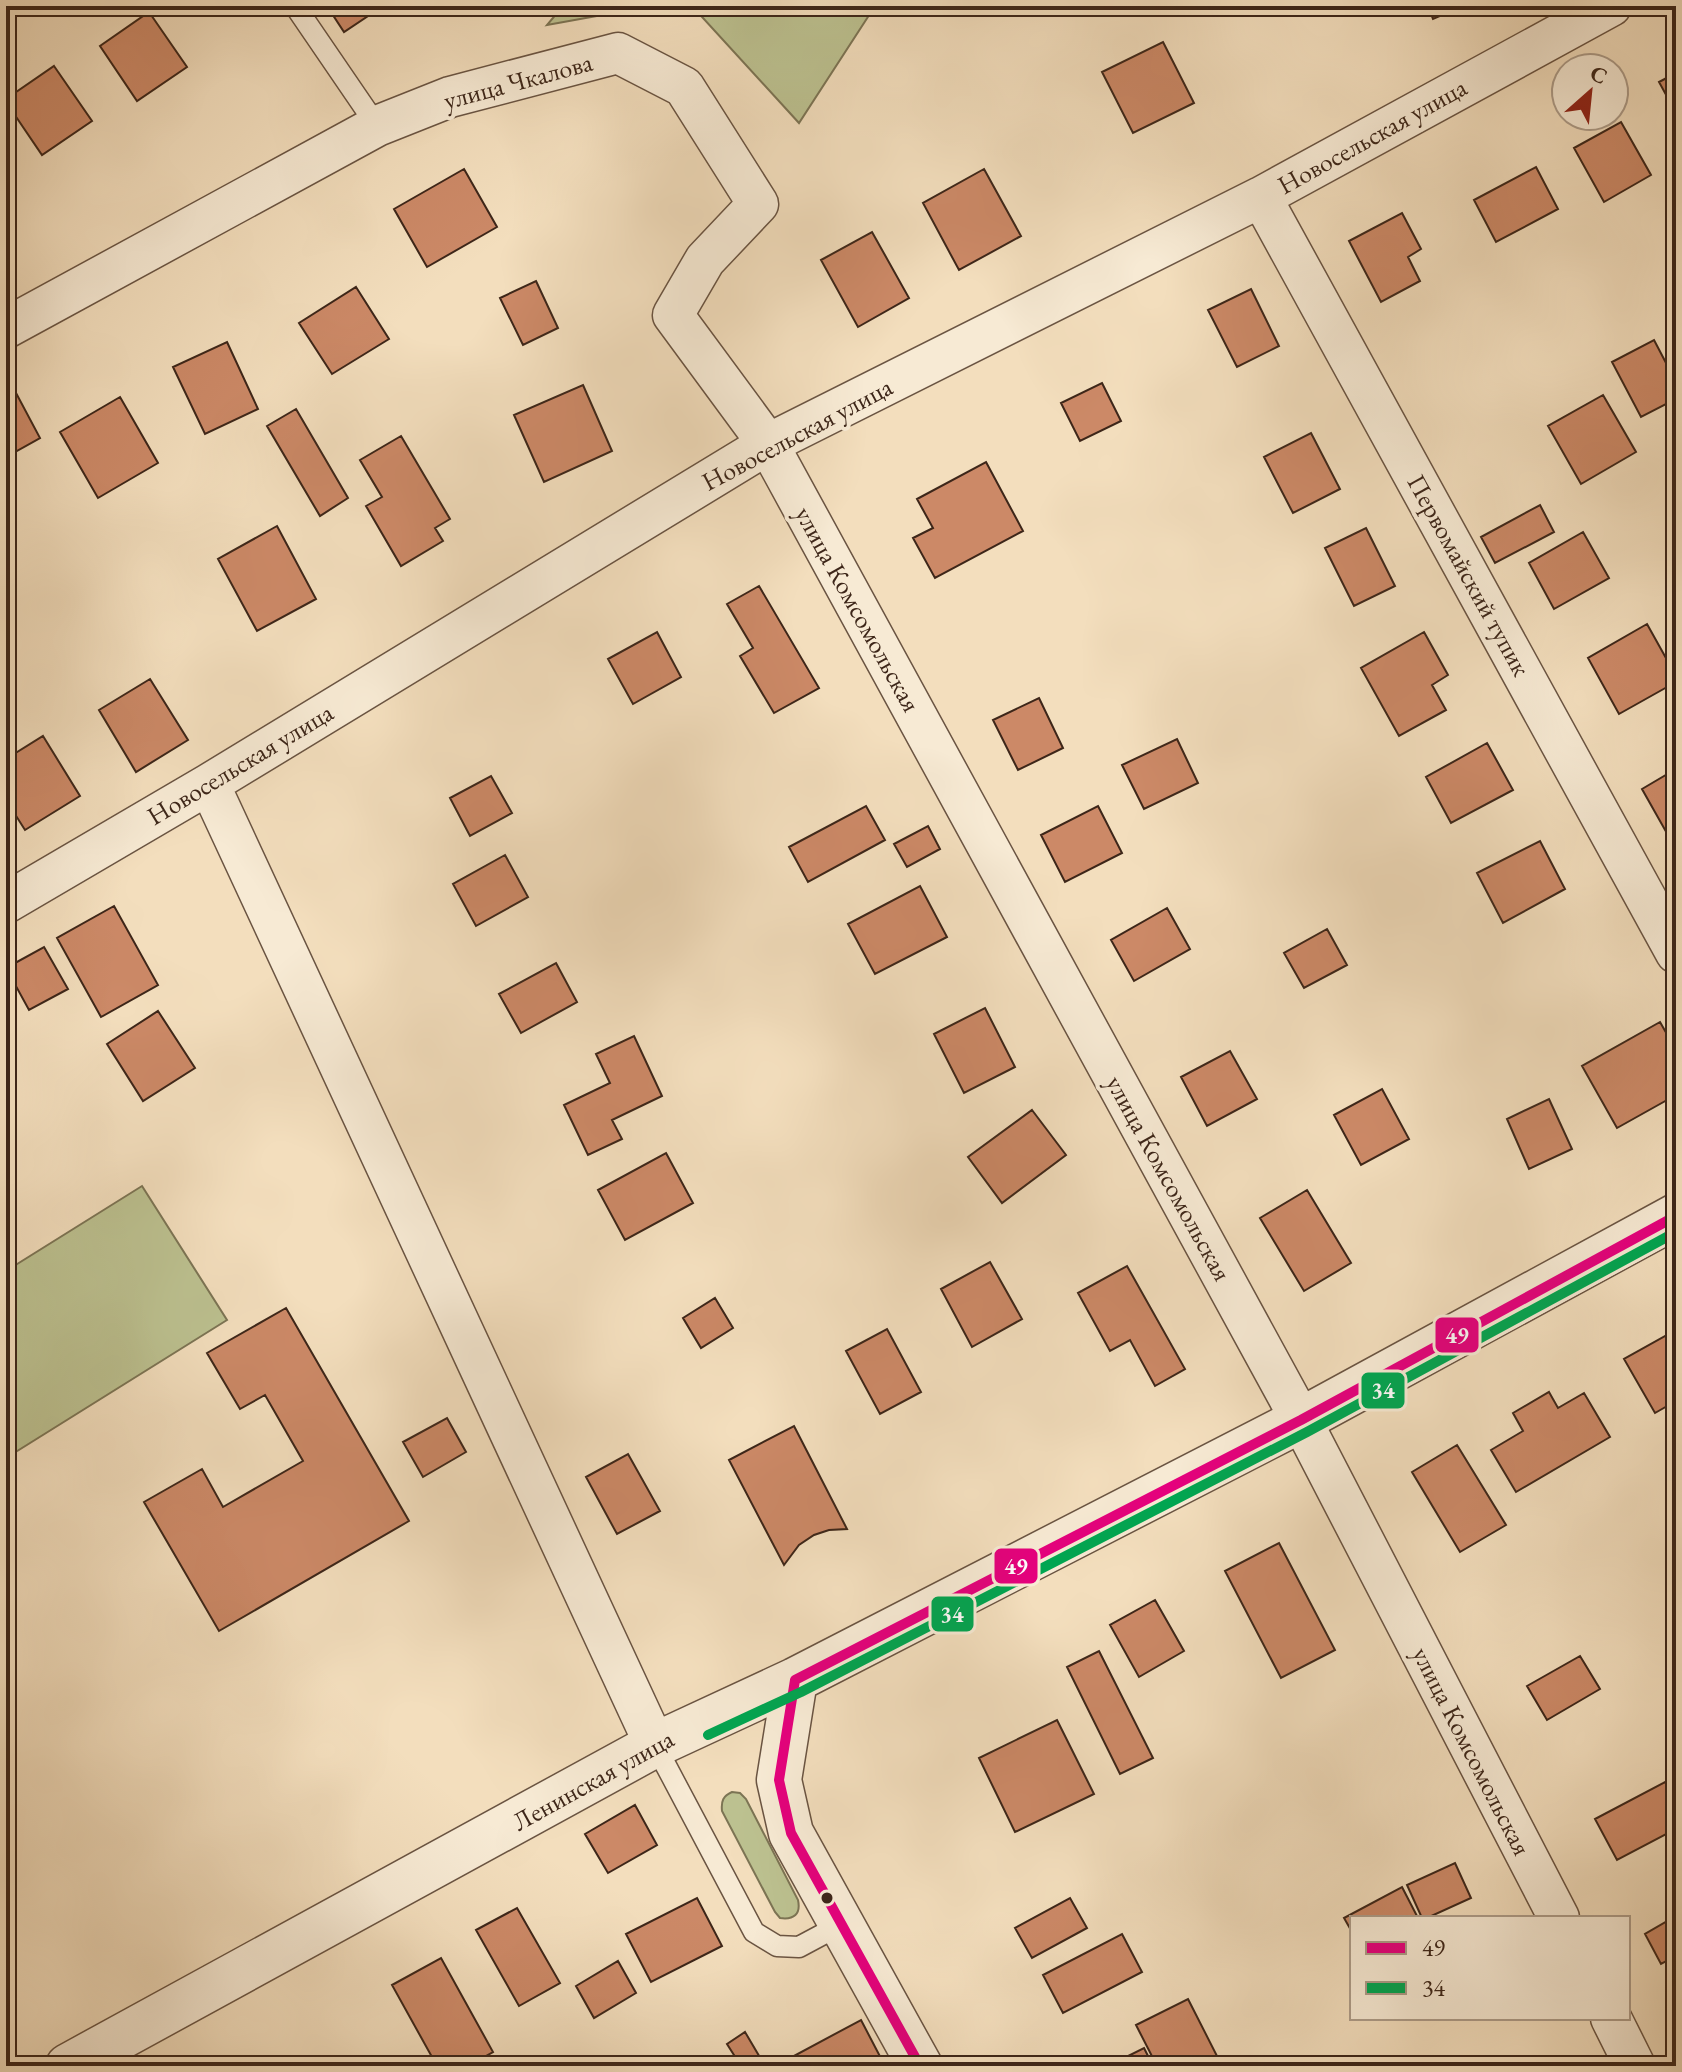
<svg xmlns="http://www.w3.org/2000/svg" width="1682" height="2072" viewBox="0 0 1682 2072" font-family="'EB Garamond',serif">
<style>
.green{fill:#bcc190;stroke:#7c7454;stroke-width:2}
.building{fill:#cc8967;stroke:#3d2619;stroke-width:2}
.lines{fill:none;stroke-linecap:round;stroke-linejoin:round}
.service-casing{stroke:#6a5442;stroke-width:23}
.minor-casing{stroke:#6a5442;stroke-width:43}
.tertiary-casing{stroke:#6a5442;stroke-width:47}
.service{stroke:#f7ead4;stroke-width:20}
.minor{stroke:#f7ead4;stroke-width:40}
.tertiary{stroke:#f7ead4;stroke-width:44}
.bus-1-casing{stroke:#f7ead4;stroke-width:16}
.bus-2-casing{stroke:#f7ead4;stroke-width:16}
.bus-1{stroke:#e5007d;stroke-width:10}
.bus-2{stroke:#00a651;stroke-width:10}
.bus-dot{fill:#3d2619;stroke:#f7ead4;stroke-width:3}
.labels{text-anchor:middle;stroke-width:8;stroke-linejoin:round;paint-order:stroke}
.street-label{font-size:26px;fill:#3d2619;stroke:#f7ead4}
.line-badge{stroke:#f7ead4;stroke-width:3}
.badge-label{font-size:22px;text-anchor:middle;font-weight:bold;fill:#fff}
</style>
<rect width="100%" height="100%" fill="#f3debd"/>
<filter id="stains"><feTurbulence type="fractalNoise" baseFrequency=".0025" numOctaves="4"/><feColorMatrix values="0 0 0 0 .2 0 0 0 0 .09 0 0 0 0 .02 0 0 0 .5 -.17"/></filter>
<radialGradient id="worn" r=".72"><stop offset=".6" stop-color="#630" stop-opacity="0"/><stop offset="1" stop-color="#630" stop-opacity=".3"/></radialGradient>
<path class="green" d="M557 6H652L547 25 558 12Z
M692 6H875L799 123Z
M142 1186 227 1320 6 1458V1271Z
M732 1792 740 1793 746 1799 798 1900C801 1914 794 1920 780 1918L775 1912 722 1811C721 1801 723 1796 732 1792Z"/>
<path class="building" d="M327 6H383L344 32Z
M1428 6H1463L1433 19Z
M149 12 187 67 137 101 100 46Z
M1163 42 1194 103 1133 133 1102 72Z
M54 66 92 121 42 155 6 102V99Z
M1676 73V113L1659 82Z
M1621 122 1651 175 1604 202 1574 148Z
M1536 167 1558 209 1496 242 1474 200Z
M464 169 497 227 427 267 394 209Z
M984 169 1021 236 959 270 923 203Z
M1402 213 1421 249 1408 257 1420 281 1381 302 1349 241Z
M872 232 909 298 858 327 821 260Z
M536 281 558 328 523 345 500 298Z
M356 287 389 339 332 374 299 323Z
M1251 289 1279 346 1237 367 1208 310Z
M1654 340 1676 382V399L1641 417 1612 362Z
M227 342 258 409 205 434 173 367Z
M7 376 40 438 6 457V376Z
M1102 383 1121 421 1080 441 1061 403Z
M583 385 612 451 544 482 514 415Z
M1603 395 1636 452 1581 484 1548 426Z
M120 397 158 463 98 498 60 432Z
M296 409 348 498 320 516 267 426Z
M1311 433 1340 489 1293 513 1264 457Z
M401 436 450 519 435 528 443 541 401 566 366 506 382 497 360 460Z
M986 462 1023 531 935 578 913 538 933 528 917 499Z
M1540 505 1554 532 1495 563 1481 537Z
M277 526 316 599 257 631 218 559Z
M1366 528 1395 586 1354 606 1325 548Z
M1583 532 1609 578 1554 609 1529 563Z
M759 586 819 688 774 713 740 656 753 648 727 604Z
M1647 624 1676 676V682L1619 714 1588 658Z
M657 632 681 677 633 704 608 659Z
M1424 632 1448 675 1432 685 1446 710 1399 736 1361 668Z
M150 679 188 740 136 772 99 710Z
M1039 698 1063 748 1018 770 993 720Z
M43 736 80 796 25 830 6 800V759Z
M1177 739 1198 783 1144 809 1122 765Z
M1487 743 1513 790 1451 823 1426 777Z
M1676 769V833L1669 837 1642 789Z
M491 776 512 813 470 836 450 798Z
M866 806 885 840 808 882 789 847Z
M1098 806 1122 853 1065 882 1041 835Z
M928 826 940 849 907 867 894 844Z
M1540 841 1565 889 1503 923 1477 873Z
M505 855 528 897 476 926 453 884Z
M920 886 947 937 875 974 848 924Z
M114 906 158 985 101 1017 57 938Z
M1167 908 1190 949 1134 981 1111 940Z
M1327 929 1347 965 1304 988 1284 953Z
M44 947 68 989 29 1010 6 968Z
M556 963 577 1002 521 1033 499 994Z
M985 1008 1015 1067 964 1093 934 1034Z
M158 1011 195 1068 143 1101 107 1044Z
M1660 1022 1676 1050V1095L1617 1128 1582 1066Z
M634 1036 662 1096 612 1120 622 1139 588 1155 564 1105 610 1083 596 1054Z
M1230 1051 1257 1099 1207 1126 1181 1077Z
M1382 1089 1409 1139 1361 1165 1334 1115Z
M1549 1099 1572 1149 1529 1169 1507 1119Z
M1032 1110 1066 1155 1002 1203 968 1157Z
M666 1153 693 1203 625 1240 598 1190Z
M1307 1190 1351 1263 1304 1291 1260 1218Z
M990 1262 1022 1319 972 1347 941 1289Z
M1127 1266 1185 1369 1155 1386 1130 1340 1110 1351 1078 1293Z
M715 1298 733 1328 701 1348 683 1318Z
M286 1308 409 1521 219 1631 144 1502 202 1469 223 1507 303 1461 265 1395 240 1409 207 1353Z
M887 1329 921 1392 880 1414 846 1351Z
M1676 1330V1401L1655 1413 1624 1359Z
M1549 1392 1558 1408 1584 1393 1610 1437 1516 1492 1491 1450 1523 1431 1513 1413Z
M447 1418 466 1452 423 1477 403 1442Z
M794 1426 847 1529 829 1530 814 1535 799 1545 784 1565 729 1460Z
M1457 1445 1506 1525 1460 1552 1412 1472Z
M628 1454 660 1511 617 1534 586 1477Z
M1279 1543 1335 1650 1281 1678 1225 1571Z
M1155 1600 1184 1651 1139 1677 1110 1625Z
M1099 1651 1153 1758 1120 1774 1067 1667Z
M1580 1656 1600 1689 1547 1720 1527 1686Z
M1057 1720 1094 1794 1015 1832 979 1758Z
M1665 1782 1676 1802V1829L1617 1860 1595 1819Z
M635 1805 657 1845 608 1873 585 1834Z
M1455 1863 1471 1898 1427 1918H1422L1407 1885Z
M1402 1887 1418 1918H1352V1932L1344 1918Z
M697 1898 722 1946 651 1982 626 1934Z
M1070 1898 1087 1928 1032 1958 1015 1928Z
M517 1908 560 1983 519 2006 476 1930Z
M1676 1916V1956L1661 1964 1645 1934Z
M1122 1934 1142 1972 1063 2013 1043 1975Z
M441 1958 493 2052 468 2066H437L392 1985Z
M618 1961 636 1993 594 2018 576 1986Z
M1188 1999 1218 2058 1203 2066H1157L1136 2025Z
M861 2020 885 2066H780L779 2064Z
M745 2032 765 2066H741L727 2044Z
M1144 2048 1153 2066H1108Z"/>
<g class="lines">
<defs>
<path id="service" d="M295 6 377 126
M655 1745 754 1932 777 1946 799 1947 842 1924"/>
<path id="minor" d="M1261 197 1676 953
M6 328 377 126 450 97 618 53 684 87 758 204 705 260 673 315 768 444 1301 1420 1559 1918
M209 784 655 1745
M6 903 209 784 768 444 1261 197 1611 6
M1611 2018 1635 2066"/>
<path id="tertiary" d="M795 1680 779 1780 791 1833 920 2066
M68 2066 655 1745 795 1680 1301 1420 1676 1216"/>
</defs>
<use href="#service" class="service-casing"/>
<use href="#minor" class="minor-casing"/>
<use href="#tertiary" class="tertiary-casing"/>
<use href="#service" class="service"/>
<use href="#minor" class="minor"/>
<use href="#tertiary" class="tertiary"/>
<defs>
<path id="bus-1" d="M795 1680 1301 1420 1676 1216
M795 1680 779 1780 791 1833 920 2066"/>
<path id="bus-2" d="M708 1735 801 1692 1307 1432 1676 1232"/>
</defs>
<use href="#bus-1" class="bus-1-casing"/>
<use href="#bus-2" class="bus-2-casing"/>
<use href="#bus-1" class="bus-1"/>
<use href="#bus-2" class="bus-2"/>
</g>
<circle class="bus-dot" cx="827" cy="1898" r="7"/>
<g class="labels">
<g class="street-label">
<text transform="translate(518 81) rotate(-15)" y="9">улица Чкалова</text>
<text transform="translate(1372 136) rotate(-29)" y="9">Новосельская улица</text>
<text transform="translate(797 434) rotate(-28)" y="9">Новосельская улица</text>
<text transform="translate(1469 575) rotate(61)" y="9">Первомайский тупик</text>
<text transform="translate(858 609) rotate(61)" y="9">улица Комсомольская</text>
<text transform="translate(240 764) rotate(-31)" y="9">Новосельская улица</text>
<text transform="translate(1169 1178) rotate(61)" y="9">улица Комсомольская</text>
<text transform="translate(1472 1751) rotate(63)" y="9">улица Комсомольская</text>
<text transform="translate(593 1780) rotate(-29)" y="9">Ленинская улица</text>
</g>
</g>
<g class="line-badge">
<rect x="1434" y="1316" width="46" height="38" rx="8" fill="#e5007d"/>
<rect x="1360" y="1371" width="46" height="39" rx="8" fill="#00a651"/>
<rect x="993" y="1547" width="46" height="38" rx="8" fill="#e5007d"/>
<rect x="930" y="1595" width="45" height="38" rx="8" fill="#00a651"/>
</g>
<g class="badge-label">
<text x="1457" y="1343">49</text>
<text x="1383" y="1398">34</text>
<text x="1016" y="1574">49</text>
<text x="952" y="1622">34</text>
</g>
<rect width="1682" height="2072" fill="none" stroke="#f3debd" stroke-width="32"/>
<rect x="8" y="8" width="1666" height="2056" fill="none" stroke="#3d2619" stroke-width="4"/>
<rect x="16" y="16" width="1650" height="2040" fill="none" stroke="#3d2619" stroke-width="2"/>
<rect x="1350" y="1916" width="280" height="104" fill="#f7ead4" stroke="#ad9c89" stroke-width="2"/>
<rect x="1366" y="1942" width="40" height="12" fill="#e5007d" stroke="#ad9c89" stroke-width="2"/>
<text x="1422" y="1956" font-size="24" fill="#3d2619">49</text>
<rect x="1366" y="1982" width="40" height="12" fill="#00a651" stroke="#ad9c89" stroke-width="2"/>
<text x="1422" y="1996" font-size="24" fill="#3d2619">34</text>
<g transform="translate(1590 92) rotate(27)"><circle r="38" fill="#f7ead4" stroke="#ad9c89" stroke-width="2"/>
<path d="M0-6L14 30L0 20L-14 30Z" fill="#8f2418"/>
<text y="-12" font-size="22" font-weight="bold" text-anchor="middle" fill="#3d2619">С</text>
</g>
<rect width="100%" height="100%" filter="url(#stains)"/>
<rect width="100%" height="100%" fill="url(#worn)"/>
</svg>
